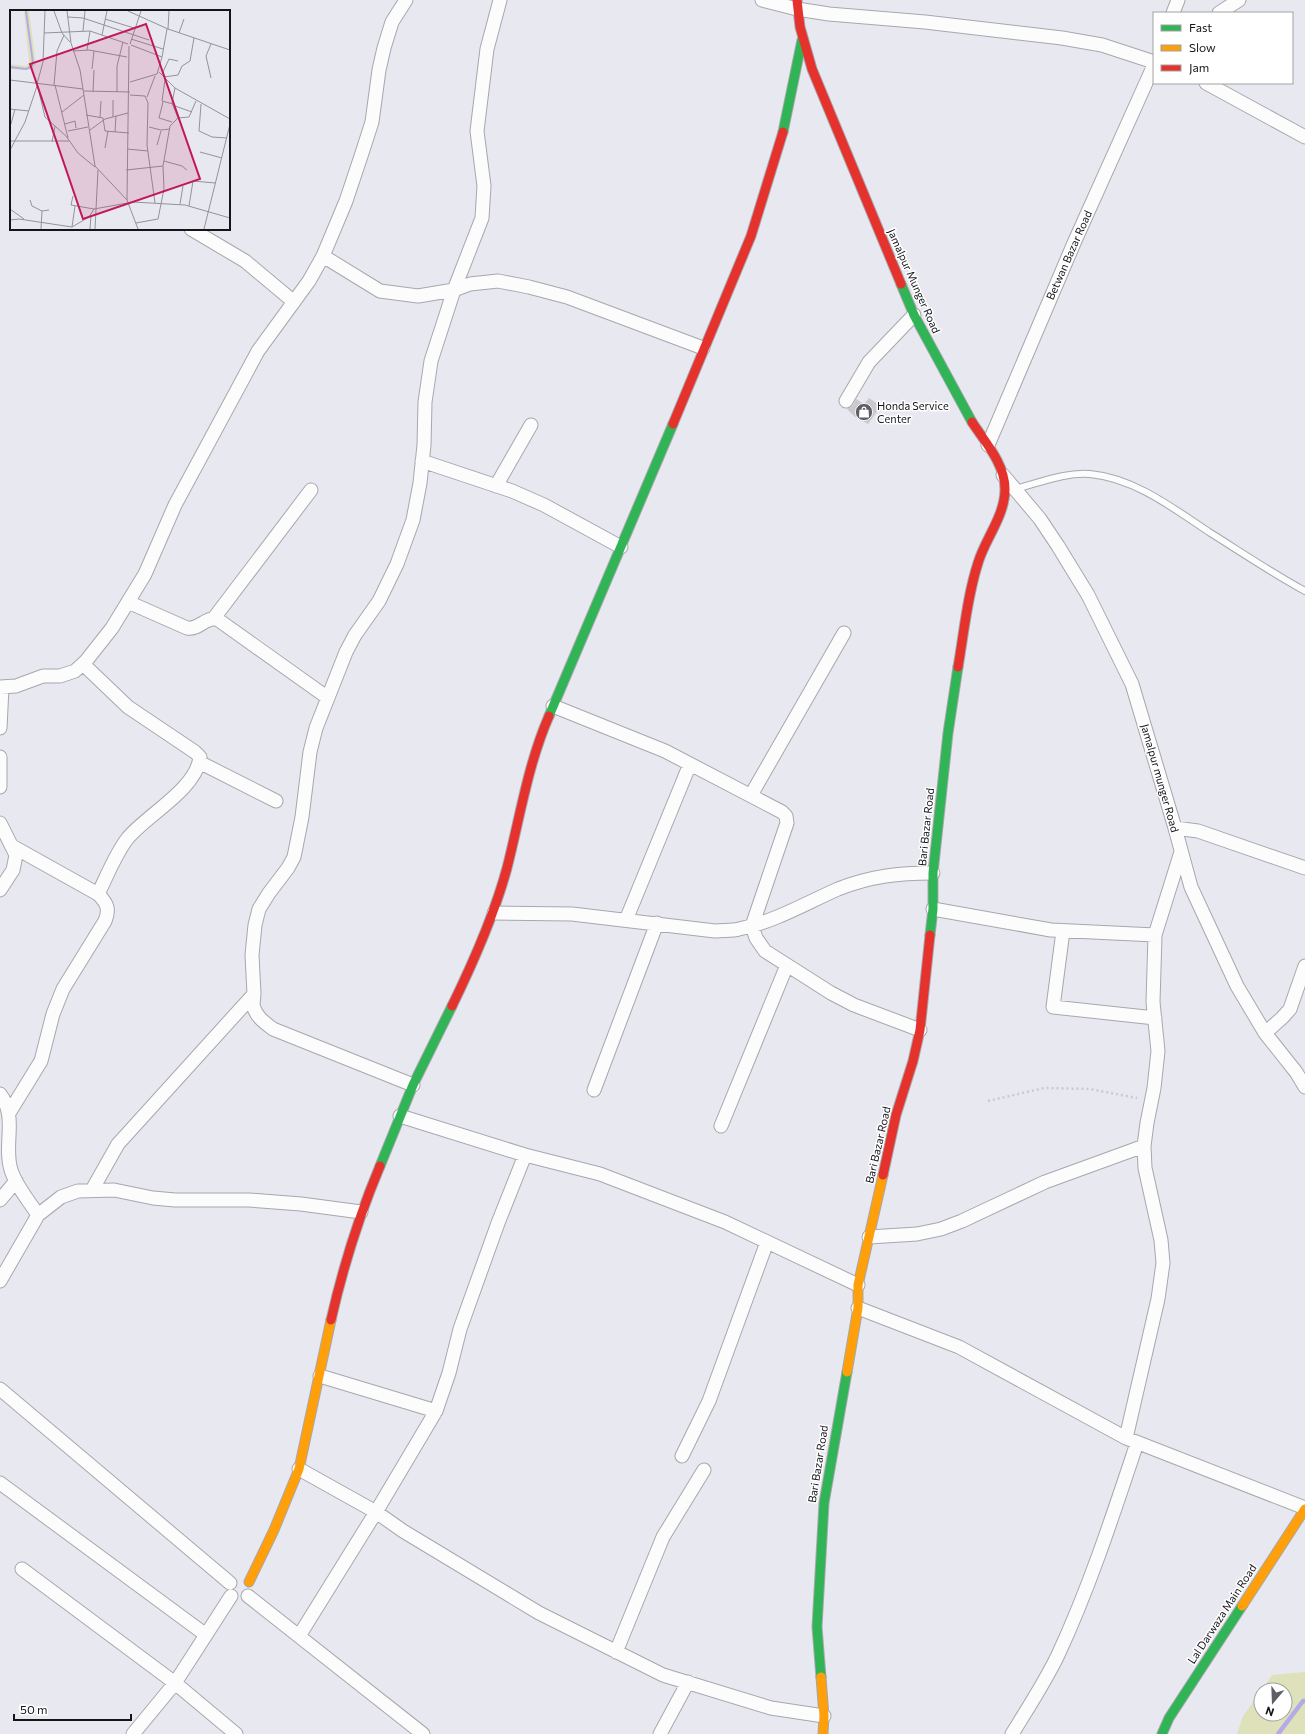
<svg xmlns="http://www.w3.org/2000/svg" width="1305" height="1734" viewBox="0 0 1305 1734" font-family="Commissioner,sans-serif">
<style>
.green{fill:#dee1b9}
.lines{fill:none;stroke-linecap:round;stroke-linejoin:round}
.stream{stroke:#b2abe7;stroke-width:4.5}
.building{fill:#c9c9ce}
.lane-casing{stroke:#a7a7ad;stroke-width:8}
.street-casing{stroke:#a7a7ad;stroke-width:15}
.fast-casing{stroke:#a7a7ad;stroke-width:11}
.slow-casing{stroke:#a7a7ad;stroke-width:11}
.jam-casing{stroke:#a7a7ad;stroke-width:11}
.path{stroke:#cacacd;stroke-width:2.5;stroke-dasharray:2 3;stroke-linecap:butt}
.lane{stroke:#fcfcfd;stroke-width:6}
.street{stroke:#fcfcfd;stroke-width:13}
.fast{stroke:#30b455;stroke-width:9}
.slow{stroke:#ff9f0a;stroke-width:9}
.jam{stroke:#e5322d;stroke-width:9}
.labels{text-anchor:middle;stroke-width:3;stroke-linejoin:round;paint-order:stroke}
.street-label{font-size:11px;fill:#141419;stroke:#fff}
.poi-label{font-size:11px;fill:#141419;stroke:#fff;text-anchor:start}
.inset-river{fill:none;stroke:#b2abe7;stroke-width:2}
.inset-road{fill:none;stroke:#93939a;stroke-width:1}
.view{fill:#c2185b;fill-opacity:0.15;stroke:#c2185b;stroke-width:2}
.inset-edge{fill:none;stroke:#141419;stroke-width:2}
</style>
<rect width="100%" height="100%" fill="#e8e8f0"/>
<path class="green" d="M1305 1672V1734H1237L1243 1716 1261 1691V1714H1285V1690H1262L1272 1675Z"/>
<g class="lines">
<path class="stream" d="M1278 1734 1303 1701H1305"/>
</g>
<path class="building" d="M869 398 881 406 868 424 854 416 847 409 853 405 856 399 864 404Z"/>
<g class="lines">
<defs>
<path id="lane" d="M1015 489C1039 483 1065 472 1090 474 1134 478 1173 508 1209 532 1241 552 1272 573 1305 591"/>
<path id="street" d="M762 0 797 9 829 14 925 22 1062 38 1102 45 1154 62
M1173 13 1178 0
M1219 13 1239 0
M1206 83 1305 137
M191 229 245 261 294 302
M323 256 380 291 418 296 454 290 470 284 498 281 529 287 567 297 703 348
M846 401 869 362 914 315
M988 445 1074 243 1154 65
M422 461 512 491 544 505 621 547
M1003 475 1040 519 1058 546 1088 595 1132 684 1175 828 1191 887 1237 986 1265 1033 1296 1072 1305 1087
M496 486 531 425
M128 602 187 628C199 630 205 617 217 619L328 698
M214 618 311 490
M83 664 128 707 195 752 200 757C197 789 145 816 127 839 115 855 107 876 98 894
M0 687 16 686 43 676H60L75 671 86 661 112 628 145 574 175 505 258 351 309 281 323 256 346 201 363 150 372 122 379 70 384 48 392 22 406 0
M553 706 665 751 782 812 786 816 787 823 752 926 756 938 765 951 831 993 854 1005 920 1030
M0 728 2 688
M0 757V787
M199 762 276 801
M751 795 844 633
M0 823 16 855 13 870 0 890
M1175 828 1198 831 1305 868
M933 909 1051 930 1155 935
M494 913 572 914 715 931C723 930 732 931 739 929 774 922 806 903 838 889 871 876 899 873 933 873
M626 920 690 764
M1063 931 1053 1007 1155 1018
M1265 1033 1282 1018 1290 1009 1305 966
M413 1085 273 1029C264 1022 256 1017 253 1005L254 994 252 955 255 925 259 909 269 893 288 868 294 857 302 817 310 752 316 728 346 652 355 635 379 601 397 564 413 520 420 483 424 445 425 402 431 361 454 290 482 218 484 186 477 131 487 49 500 0
M594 1090 657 923
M0 1094C18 1117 3 1145 11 1170 16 1186 29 1201 38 1215
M9 1113 41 1061 53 1014 63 989 105 921C110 909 107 903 98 894L12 846
M400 1116 525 1155 600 1174 725 1222 858 1285
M721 1126 787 965
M92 1190 118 1144 254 994
M0 1200 16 1181
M869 1237 917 1234 941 1229 962 1221 1045 1182 1144 1146
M0 1281 38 1215 61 1197 78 1191 114 1190 153 1198 175 1200H249L301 1204 361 1212
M858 1308 959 1347 1126 1438 1305 1508
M320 1376 436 1411
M0 1389 230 1583
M1126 1438 1158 1299 1163 1263 1161 1240 1145 1168 1144 1146 1147 1123 1154 1088 1158 1051 1153 1002 1155 935 1181 852
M682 1456 709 1401 767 1242
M299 1469 376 1512 403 1531 539 1613 663 1675 771 1708 824 1716
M0 1483 206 1635
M22 1569 175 1683 236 1734
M248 1596 423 1734
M299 1636 376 1512 436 1411 449 1373 460 1329 498 1223 525 1155
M616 1652 663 1537 704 1470
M133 1734 175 1683 231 1596
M660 1734 688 1682
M1012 1734C1028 1708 1045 1682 1058 1655 1090 1586 1113 1515 1137 1443"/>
<path id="fast" d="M783 132 802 40
M901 284 914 315 972 422
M549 716 673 424
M930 935 933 909V873L948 733 958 667
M380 1166 413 1085 452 1006
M821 1677 817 1627 824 1503 847 1372
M1162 1734 1169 1718 1242 1606"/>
<path id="slow" d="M847 1372 858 1308V1285L883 1175
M249 1582 274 1530 299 1469 331 1320
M1242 1606 1305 1509
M821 1677 824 1716 823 1734"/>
<path id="jam" d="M797 0 800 27 812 69 901 284
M673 424 751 236 783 132
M958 667C964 633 967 597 978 563 985 539 1005 516 1005 489 1005 464 985 442 972 422
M452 1006C474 961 494 916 507 868 520 817 528 764 549 716
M883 1175 896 1115 913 1061 920 1030 930 935
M331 1320C343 1267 359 1216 380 1166"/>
</defs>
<use href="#lane" class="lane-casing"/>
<use href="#street" class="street-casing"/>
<use href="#fast" class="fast-casing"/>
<use href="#slow" class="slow-casing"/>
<use href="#jam" class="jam-casing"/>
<path class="path" d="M988 1101 1044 1088 1090 1089 1137 1098"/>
<use href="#lane" class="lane"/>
<use href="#street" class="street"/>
<use href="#fast" class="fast"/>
<use href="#slow" class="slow"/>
<use href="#jam" class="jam"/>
</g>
<defs>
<symbol id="shop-disc" viewBox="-11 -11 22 22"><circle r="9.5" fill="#5e5e64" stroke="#fff"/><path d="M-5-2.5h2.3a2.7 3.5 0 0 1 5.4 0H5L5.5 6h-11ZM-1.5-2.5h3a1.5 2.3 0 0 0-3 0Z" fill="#fff"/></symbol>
</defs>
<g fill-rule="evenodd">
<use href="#shop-disc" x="854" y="402" width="20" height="20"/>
</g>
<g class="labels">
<g class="street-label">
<text transform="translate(1069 255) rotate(-66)" y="4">Betwan Bazar Road</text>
<text transform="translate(914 281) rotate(66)" y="4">Jamalpur Munger Road</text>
<text transform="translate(1160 778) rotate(74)" y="4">Jamalpur munger Road</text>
<text transform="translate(926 827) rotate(-84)" y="4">Bari Bazar Road</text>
<text transform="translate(878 1145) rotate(-77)" y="4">Bari Bazar Road</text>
<text transform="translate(818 1464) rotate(-81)" y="4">Bari Bazar Road</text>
<text transform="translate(1222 1614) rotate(-57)" y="4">Lal Darwaza Main Road</text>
</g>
<g class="poi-label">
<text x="877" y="410">Honda Service<tspan x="877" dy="13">Center</tspan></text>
</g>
</g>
<g transform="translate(10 10)">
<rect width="220" height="220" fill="#e8e8f0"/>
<path d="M14 1H19L26 54 21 60 0 59V54L16 56 19 52Z" fill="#dee1b9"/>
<path class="inset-river" d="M0 57 16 59 21 57 23 53 16 1"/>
<path class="inset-road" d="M44 1 52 23 60 32M57 1 61 33 70 60 85 156 117 190 128 219M118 1 158 19 220 40M58 7 73 8 139 30M95 9 124 18M158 19 159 1M73 21 75 1M34 23 80 21 118 34M169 23 174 9M92 25 97 1M121 29 153 39M120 34 131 1M201 34 196 46 201 68M77 40 80 21M63 41 79 40 117 47M152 47 157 19M82 59 84 41M149 62 165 78 220 109M152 64 159 49 168 51M154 67 168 65 172 56 180 51 184 28M0 70 73 79M155 70 152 91 163 94M120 72 147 64 152 47 121 35M27 74 35 107 56 126 68 143 85 157M27 74 33 52 35 1M44 75 47 41 54 25M45 75 58 128M165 78 162 93 168 108M74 81 120 82M83 82 84 60M107 82V56L113 32M120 85 135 86 138 93 137 135 145 193M137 87 145 66M153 92 149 108 162 112M191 94 189 121 202 127 217 128M165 96 182 102M0 99 19 101M52 102 74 85M76 105 93 108 95 121 119 123M90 107 91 91M103 107V90M1 114 5 99M55 114 65 111 66 118M139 117 151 120 160 119M80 120 95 109 118 103M58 121 78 117M105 122 106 106M0 131H59M42 132 45 116M147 135 151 121M95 138 98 121M117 139 138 141M0 140 15 112 27 76M190 142 212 148M154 151 172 156 177 160M116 160 153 156M63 186 61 195 84 199M20 190 22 196 32 201M117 190 119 36M170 194 173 176M179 196 183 171 205 173M0 199 14 209M0 210 9 209 62 217 79 207 84 199 123 192 175 195 220 208M126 213 148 209 154 179 153 156 160 116 168 108 179 107 186 91M62 217 65 196M31 219 32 201 39 200M80 219 81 205M85 219 88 160M194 219 220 114"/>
<path class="view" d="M136 14 190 169 73 209 20 54Z"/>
<rect width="220" height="220" class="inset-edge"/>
</g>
<rect x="1153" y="12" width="140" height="72" fill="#ffffff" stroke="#a1a1a3"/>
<rect x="1161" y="25" width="20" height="6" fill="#30b455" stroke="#a1a1a3"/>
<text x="1189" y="32" font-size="12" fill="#141419">Fast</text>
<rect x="1161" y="45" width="20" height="6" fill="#ff9f0a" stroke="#a1a1a3"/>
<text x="1189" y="52" font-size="12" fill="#141419">Slow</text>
<rect x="1161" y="65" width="20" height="6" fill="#e5322d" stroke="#a1a1a3"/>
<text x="1189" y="72" font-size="12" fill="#141419">Jam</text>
<g transform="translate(1273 1702) rotate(199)"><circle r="19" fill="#ffffff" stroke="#a1a1a3"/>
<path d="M0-3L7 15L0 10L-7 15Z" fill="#5e5e64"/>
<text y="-6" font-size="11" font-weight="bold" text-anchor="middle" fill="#141419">N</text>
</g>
<path d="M14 1714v6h117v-6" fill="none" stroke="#141419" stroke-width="2"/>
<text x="20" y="1714" font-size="12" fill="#141419" stroke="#ffffff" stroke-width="3" paint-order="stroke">50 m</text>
</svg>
